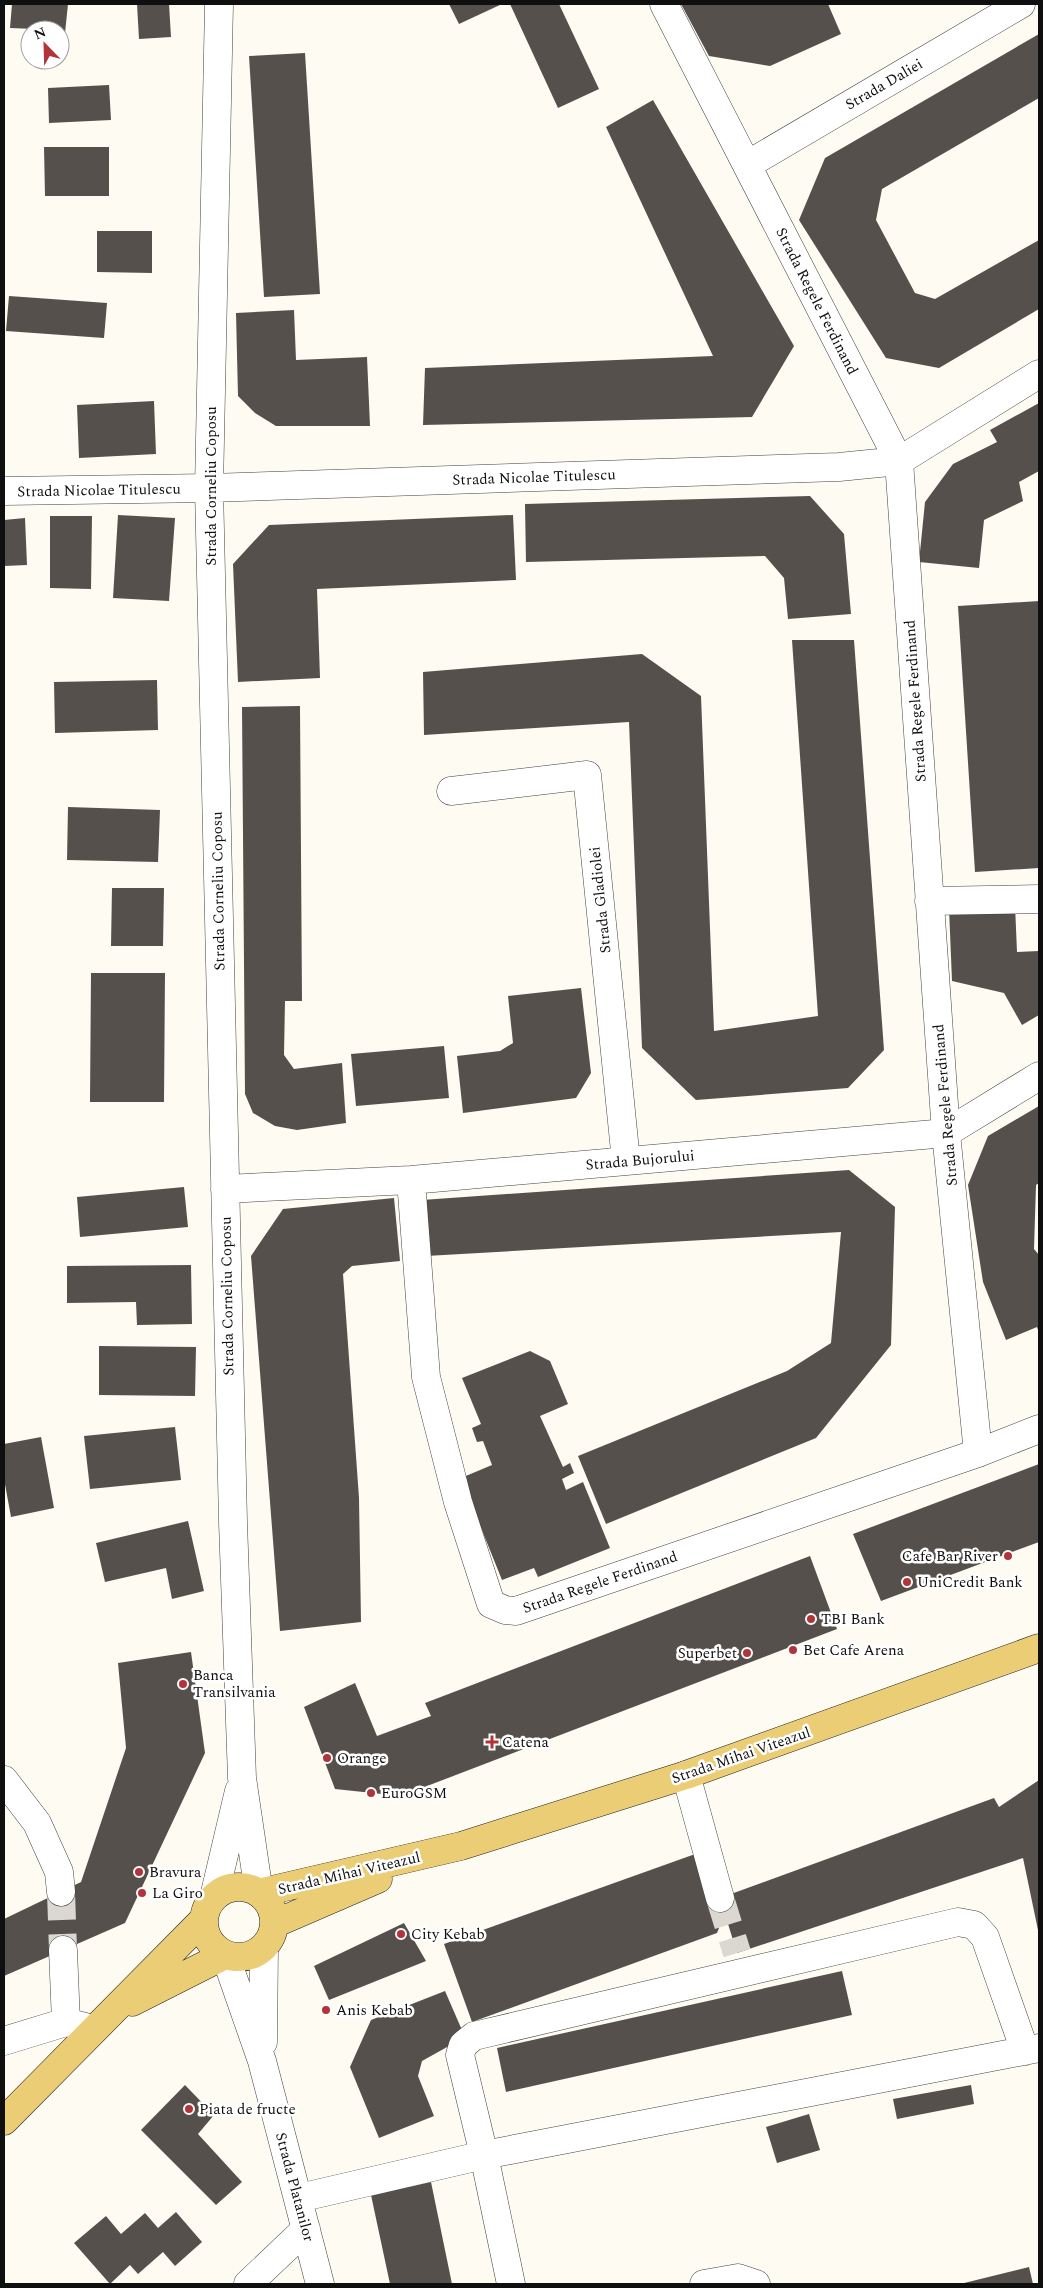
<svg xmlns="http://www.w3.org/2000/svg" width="1043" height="2288" viewBox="0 0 1043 2288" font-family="Spectral,serif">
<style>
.building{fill:#56504c}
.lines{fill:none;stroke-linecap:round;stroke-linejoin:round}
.minor-tunnel{stroke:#dad8d0;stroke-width:28;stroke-dasharray:28 14;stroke-linecap:butt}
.minor-casing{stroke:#424242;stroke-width:29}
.major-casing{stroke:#202020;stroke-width:29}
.minor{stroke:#fff;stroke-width:28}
.major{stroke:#ebcd75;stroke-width:28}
.poi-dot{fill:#b1343b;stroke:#fff;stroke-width:2}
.labels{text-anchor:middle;stroke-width:5;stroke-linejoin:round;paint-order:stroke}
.street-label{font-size:15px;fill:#0f0f0f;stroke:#fff}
.poi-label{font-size:15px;fill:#0f0f0f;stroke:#fff;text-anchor:start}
</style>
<rect width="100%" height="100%" fill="#fefbf2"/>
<path class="building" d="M12 4H68L65 33H60V30L10 28Z
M137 4H169L171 37 139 39Z
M449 4H502L459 24Z
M510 4H559L599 89 558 108Z
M681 4H828L841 34 770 66 709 56Z
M1039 34V98L882 189 876 220 915 293 935 299 1039 240V309L939 368 886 358 799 220 825 158Z
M305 53 320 294 264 297 249 56Z
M109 85 111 120 49 123 48 88Z
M653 100 794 346 752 417 423 425 425 368 713 356 606 127Z
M44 147H109V196H45Z
M97 231H152V273L97 272Z
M9 296 107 303 104 338 6 331Z
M294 310 296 360 367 357 370 426H276L255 413 238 396 236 313Z
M154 401 156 454 79 458 77 405Z
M1039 403V471L1019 482 1023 501 984 520 979 568 919 562 925 502 953 464 997 442 990 430Z
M810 496 844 534 851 614 788 619 784 578 765 556 526 562 525 504Z
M118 515 175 518 169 601 113 598Z
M513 515 516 580 317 589 320 678 238 682 233 564 269 525Z
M50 516H92L91 589 50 588Z
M25 518 27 565 4 566V520Z
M1039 601V868L975 872 958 606Z
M792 640H854L884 1050 848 1088 696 1100 642 1048 629 722 424 735 423 672 642 654 701 696 714 1031 818 1016Z
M157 680 158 730 55 733 54 682Z
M300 706 302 1001H285L284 1055 294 1069 342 1063 346 1123 297 1130 275 1126 253 1113 245 1094 242 707Z
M68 807 160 810 158 862 67 860Z
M112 888H164L163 946H111Z
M1015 905 1017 952 1039 951V1015L1022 1025 1004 993 952 981 949 908Z
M91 973H165L164 1102H90Z
M581 988 591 1073 576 1098 463 1113 457 1056 500 1051 513 1043 508 996Z
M444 1046 449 1098 356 1106 351 1054Z
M1039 1106V1183L1036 1185 1034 1249 1039 1255V1333L1037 1327 1006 1340 983 1282 968 1185 988 1136Z
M849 1170 895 1207 891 1345 816 1438 606 1524 578 1456 787 1371 831 1343 841 1232 426 1256 422 1200Z
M184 1187 188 1227 80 1237 77 1197Z
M394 1198 400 1261 352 1266 343 1274 359 1498 361 1622 280 1631 251 1256 283 1209Z
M191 1265 192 1324 137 1325 136 1302 67 1303V1266Z
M99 1346 196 1347 195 1396 99 1395Z
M530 1351 550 1361 568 1404 540 1416 563 1467 570 1463 574 1473 562 1479 566 1490 583 1482 610 1548 538 1577 534 1568 502 1580 461 1478 492 1465 483 1441 477 1442 472 1428 481 1424 462 1378Z
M175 1427 181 1480 90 1489 84 1436Z
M41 1437 54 1508 11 1517 4 1479V1444Z
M1039 1464V1542L881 1601 853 1534Z
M188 1521 204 1591 172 1599 166 1568 105 1582 96 1543Z
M810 1556 837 1629 401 1796 335 1789 304 1707 355 1683 377 1736 431 1716 425 1703Z
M191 1652 205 1753 125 1923 4 1976V1919L81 1882 126 1748 118 1663Z
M1039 1780V1935L1023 1858 737 1953 720 1898 994 1798 999 1807Z
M698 1853 719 1928 717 1933 472 2022 444 1944Z
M404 1923 426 1961 329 2000 314 1966Z
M842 1971 852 2015 506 2092 497 2048Z
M445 1991 465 2037 422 2061 418 2076 434 2116 379 2138 350 2067 371 2020Z
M185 2085 214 2115 198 2134 242 2182 216 2205 141 2130Z
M971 2085 974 2104 897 2119 893 2099Z
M809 2114 820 2150 777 2163 766 2127Z
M431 2182 452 2284H390L371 2195Z
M176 2212 202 2242 175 2266 163 2252 138 2274 130 2265 110 2284 74 2243 106 2216 121 2234 145 2213 158 2228Z
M1029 2267 1033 2284H960Z"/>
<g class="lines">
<path class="minor-tunnel" d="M61 1892 63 1950
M720 1898 737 1953"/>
<defs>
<path id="minor" d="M219 4 209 488 233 1522 242 1778 259 1893
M664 4 899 461 946 1133 978 1453
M747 165 1021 4
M4 491 209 488 839 467 899 461 1039 374
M451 791 587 775 626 1161
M929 901 1039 899
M411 1180 426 1377 458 1502 491 1604 505 1610 516 1611 978 1453 1039 1429
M225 1189 411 1180 946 1133 1039 1076
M686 1775 720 1898
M4 1780 37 1823 59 1872 61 1892
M214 1897 239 1791
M63 1950 66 2022
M225 1955 262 2061 320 2284
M4 2041 66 2022 93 2029
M263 2042 264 1947
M299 2198 484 2155 1039 2048
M248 2284 306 2229
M511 2284 484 2155 460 2055 463 2045 474 2036 958 1922 974 1925 985 1937 1025 2051
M704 2284 738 2278 756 2284"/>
<path id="major" d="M204 1922a35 35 0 1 1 70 0a35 35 0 1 1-70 0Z
M259 1893 461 1846 686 1775 1039 1648
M274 1924 378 1879
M132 2002 225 1955
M4 2121 204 1919"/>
</defs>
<use href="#minor" class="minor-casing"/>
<use href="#major" class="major-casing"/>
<use href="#minor" class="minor"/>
<use href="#major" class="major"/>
</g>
<g class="poi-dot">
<circle cx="1008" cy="1556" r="5"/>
<circle cx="907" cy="1582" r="5"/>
<circle cx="811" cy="1619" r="5"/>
<circle cx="793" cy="1650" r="5"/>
<circle cx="747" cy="1653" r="5"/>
<circle cx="183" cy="1684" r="5"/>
<path d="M489.5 1734.5h5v5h5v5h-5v5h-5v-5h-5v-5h5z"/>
<circle cx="327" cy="1758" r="5"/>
<circle cx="371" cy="1793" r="5"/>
<circle cx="139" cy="1872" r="5"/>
<circle cx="142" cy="1893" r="5"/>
<circle cx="401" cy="1934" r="5"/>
<circle cx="326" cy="2010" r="5"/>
<circle cx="189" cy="2109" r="5"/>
</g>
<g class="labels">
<g class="street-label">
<text transform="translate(884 84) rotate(-30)" y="5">Strada Daliei</text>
<text transform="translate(817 301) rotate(63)" y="5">Strada Regele Ferdinand</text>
<text transform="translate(534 477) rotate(-2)" y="5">Strada Nicolae Titulescu</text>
<text transform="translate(211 486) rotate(-90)" y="5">Strada Corneliu Coposu</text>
<text transform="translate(99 490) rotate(-1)" y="5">Strada Nicolae Titulescu</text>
<text transform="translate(915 701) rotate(-94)" y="5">Strada Regele Ferdinand</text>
<text transform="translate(218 891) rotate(-91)" y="5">Strada Corneliu Coposu</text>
<text transform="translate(600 900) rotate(-96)" y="5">Strada Gladiolei</text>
<text transform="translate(945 1105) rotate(-95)" y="5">Strada Regele Ferdinand</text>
<text transform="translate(640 1160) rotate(-5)" y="5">Strada Bujorului</text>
<text transform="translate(227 1296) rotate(-91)" y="5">Strada Corneliu Coposu</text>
<text transform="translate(600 1582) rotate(-19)" y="5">Strada Regele Ferdinand</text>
<text transform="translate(741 1755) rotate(-19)" y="5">Strada Mihai Viteazul</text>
<text transform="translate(349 1873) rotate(-13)" y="5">Strada Mihai Viteazul</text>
<text transform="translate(295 2187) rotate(75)" y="5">Strada Platanilor</text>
</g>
<g class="poi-label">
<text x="998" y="1561" text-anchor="end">Cafe Bar River</text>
<text x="917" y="1587">UniCredit Bank</text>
<text x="821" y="1624">TBI Bank</text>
<text x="803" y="1655">Bet Cafe Arena</text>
<text x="737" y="1658" text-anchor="end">Superbet</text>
<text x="193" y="1680">Banca<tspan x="193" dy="17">Transilvania</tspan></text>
<text x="502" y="1747">Catena</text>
<text x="337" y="1763">Orange</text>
<text x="381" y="1798">EuroGSM</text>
<text x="149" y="1877">Bravura</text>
<text x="152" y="1898">La Giro</text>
<text x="411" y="1939">City Kebab</text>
<text x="336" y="2015">Anis Kebab</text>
<text x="199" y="2114">Piata de fructe</text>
</g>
</g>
<rect width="1043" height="2288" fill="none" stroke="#0f0f0f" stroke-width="10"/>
<g transform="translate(45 45) rotate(337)"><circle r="24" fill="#ffffff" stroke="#9f9f9f"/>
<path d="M0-4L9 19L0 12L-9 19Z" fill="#b1343b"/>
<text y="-8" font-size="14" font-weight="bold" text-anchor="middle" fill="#0f0f0f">N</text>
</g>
</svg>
